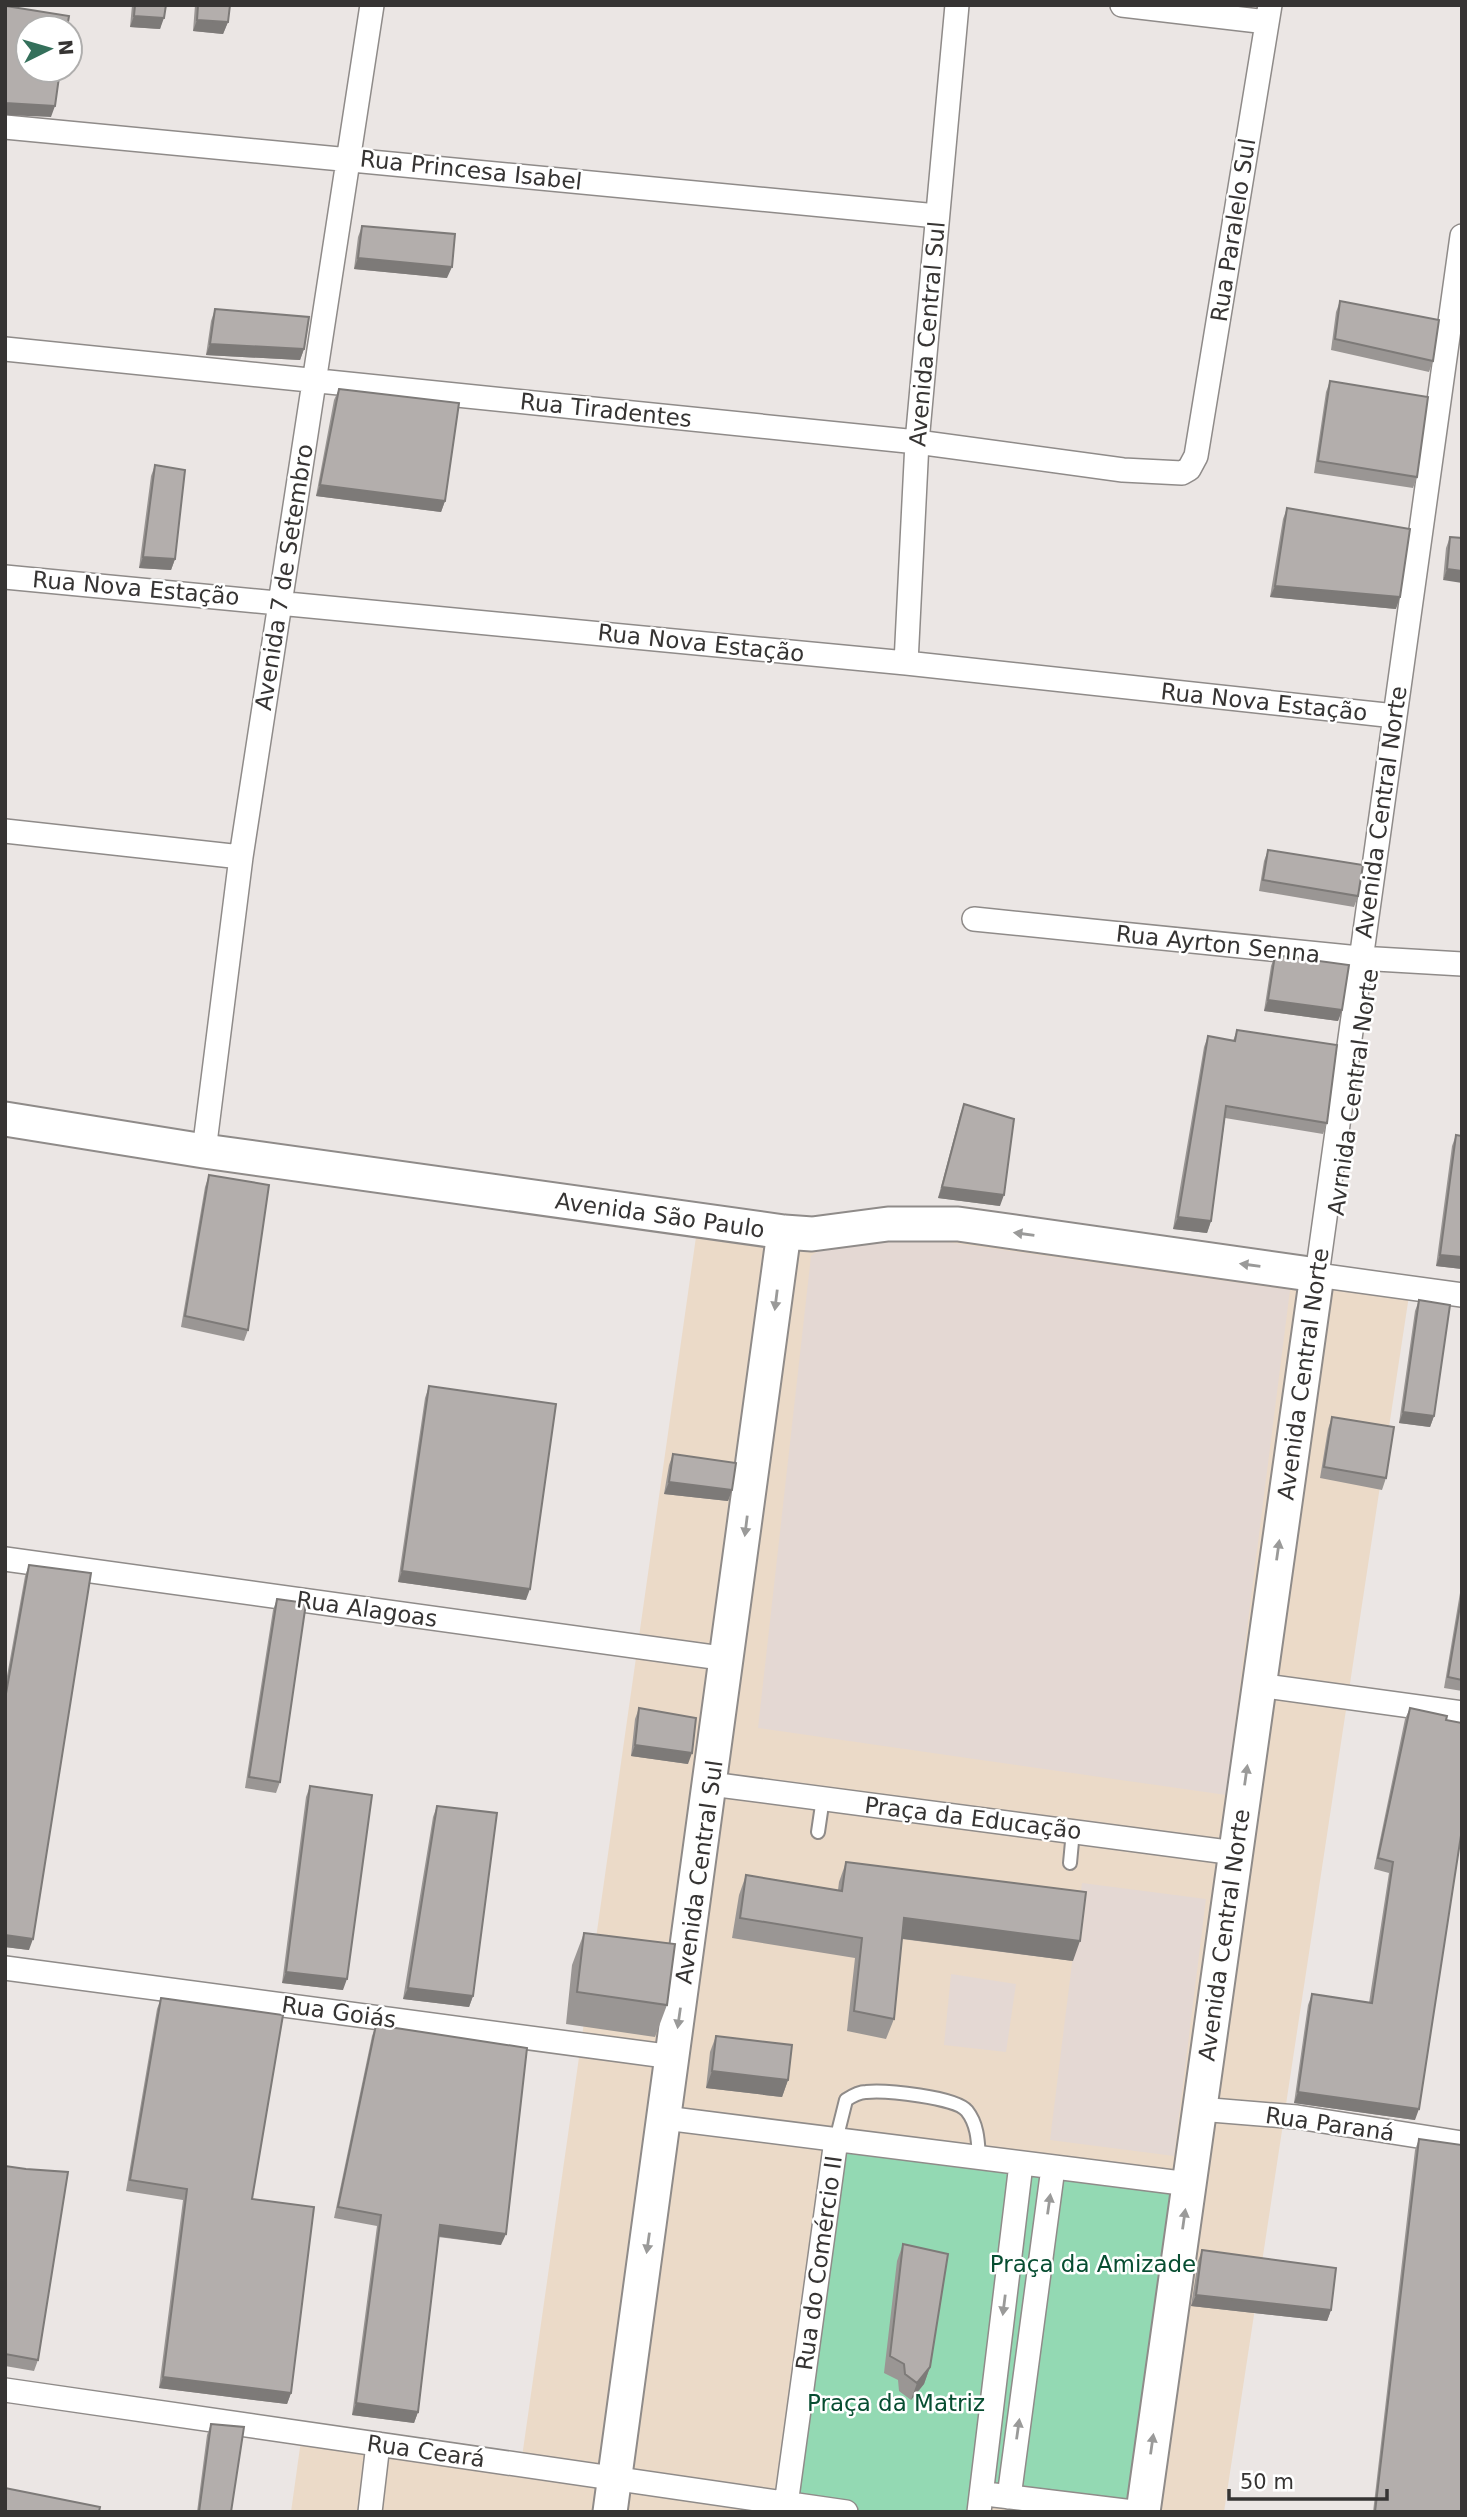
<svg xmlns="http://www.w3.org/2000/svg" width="1467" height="2517" viewBox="0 0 1467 2517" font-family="'DejaVu Sans',sans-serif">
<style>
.commercial{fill:#ebdac8}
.built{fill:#e4d8d3}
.green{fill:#93d9b3}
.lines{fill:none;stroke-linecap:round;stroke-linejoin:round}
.lane-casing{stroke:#8f8b89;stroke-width:16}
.street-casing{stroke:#8f8b89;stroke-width:26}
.secondary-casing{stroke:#8f8b89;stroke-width:37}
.lane{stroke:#fff;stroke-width:12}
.street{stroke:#fff;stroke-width:23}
.secondary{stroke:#fff;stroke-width:33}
.wall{fill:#9a9694}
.shaded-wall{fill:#7d7a78}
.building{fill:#b3aeac;stroke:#7d7a78;stroke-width:2}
.oneway{fill:#9a9a99}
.labels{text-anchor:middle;stroke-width:5;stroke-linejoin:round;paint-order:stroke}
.street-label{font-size:23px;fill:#363433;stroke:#fff}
.park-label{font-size:23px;fill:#074d31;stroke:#fff}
</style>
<rect width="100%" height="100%" fill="#ebe6e4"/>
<path class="commercial" d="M958 1224 1410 1289 1224 2512H291L302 2433 521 2464 697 1230Z"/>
<path class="built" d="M874 1232 1290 1290 1226 1795 758 1728 811 1256 841 1235Z
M1082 1883 1206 1899 1174 2156 1050 2140Z
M951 1974 1016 1984 1006 2052 944 2045Z"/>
<path class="green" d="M836 2140 1189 2183 1142 2512 982 2493 980 2512H846L786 2503Z"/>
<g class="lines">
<defs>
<path id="lane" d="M818 1832 823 1798
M1070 1863 1073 1831
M836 2140 846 2100C852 2096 859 2092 866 2092 885 2090 956 2097 967 2111 978 2125 978 2142 979 2158"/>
<path id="street" d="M1122 5 1267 22
M5 127 937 216
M1462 236 1317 1275 1462 1295
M5 349 917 442 1123 470 1182 473 1189 469 1196 456 1270 5
M5 577 906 663 1395 716
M906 663 917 442 957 5
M5 831 241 857
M974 919 1359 958 1462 964
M204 1151 241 857 372 5
M5 1559 728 1659
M1259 1685 1462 1713
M711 1784 1235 1853
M5 1968 673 2057
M1199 2109 1297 2117 1462 2143
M665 2118 1189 2184
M5 2390 846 2512
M994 2495 1133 2512
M1009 2497 1053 2168
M370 2512 378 2444
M785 2512 836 2140
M979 2512 1021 2164"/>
<path id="secondary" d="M5 1119 204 1151 784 1232 812 1234 888 1224H958L1317 1275 1143 2512
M610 2512 784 1232"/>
</defs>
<use href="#lane" class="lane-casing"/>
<use href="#street" class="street-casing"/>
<use href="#secondary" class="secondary-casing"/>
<use href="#lane" class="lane"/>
<use href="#street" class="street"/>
<use href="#secondary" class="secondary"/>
</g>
<path class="wall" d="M132 5H166L160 29 130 27Z
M195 5H230L228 22 223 34 193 31Z
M362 226 447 278 354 269 358 237Z
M1340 301 1433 361 1429 372 1331 350 1336 312Z
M215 309 304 349 300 360 206 355 211 321Z
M1330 381 1417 477 1413 488 1314 473 1326 392Z
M339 389 445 501 441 512 316 496 334 400Z
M155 465 175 559 171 570 139 568 151 476Z
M1287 508 1396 609 1270 597 1283 519Z
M1450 537 1462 538 1443 580 1446 548Z
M1268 850 1358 896 1354 907 1259 891 1264 861Z
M1275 955 1342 1010 1338 1021 1264 1011 1271 966Z
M1237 1030 1327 1123 1323 1134 1225 1118 1211 1221 1207 1233 1173 1229 1204 1047 1208 1036 1233 1041Z
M964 1104 1000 1206 938 1198 960 1115Z
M1456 1135 1462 1269 1436 1266 1452 1146Z
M209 1175 248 1330 244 1341 181 1327 205 1187Z
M1419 1300 1434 1416 1430 1427 1399 1423 1415 1311Z
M429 1386 526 1600 398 1582 425 1398Z
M1332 1417 1386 1478 1382 1490 1320 1478 1328 1429Z
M673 1454 732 1490 728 1501 664 1494 669 1465Z
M29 1565V1950L5 1947V1687L25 1576Z
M1462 1581V1691L1444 1688Z
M277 1599 280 1782 276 1793 245 1788 273 1610Z
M639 1708 688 1764 631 1756 635 1719Z
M1410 1708 1446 1720 1415 2120 1294 2103 1308 2005 1312 1994 1369 2003 1389 1873 1374 1869 1405 1719Z
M310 1786 343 1990 282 1983 306 1797Z
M437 1806 473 1996 469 2007 403 1999 433 1817Z
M846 1862 1073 1961 902 1939 894 2019 886 2039 847 2031 855 1958 732 1938 739 1895 746 1875 838 1890 839 1882Z
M584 1933 667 2005 655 2037 566 2024 572 1965Z
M161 1998 252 2199 291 2393 287 2404 159 2388 183 2200 126 2191 157 2009Z
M376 2025 501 2245 438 2237 418 2412 414 2423 352 2415 377 2226 334 2218 372 2036Z
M716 2036 788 2080 782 2097 706 2088 710 2052Z
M1419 2139 1462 2512H1373L1415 2150Z
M5 2166 38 2360 34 2371 5 2366Z
M903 2244 930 2367 924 2384 911 2400 899 2391 898 2380 884 2373 897 2261Z
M1202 2250 1331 2310 1327 2321 1191 2306 1198 2261Z
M211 2424 231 2512H197L207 2435Z"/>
<path class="shaded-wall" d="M134 16 164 18 160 29 130 27Z
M197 20 228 22 223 34 193 31Z
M5 103 55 106 51 117 5 115Z
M358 258 452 267 447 278 354 269Z
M210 344 304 349 300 360 206 355Z
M320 485 445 501 441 512 316 496Z
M143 557 175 559 171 570 139 568Z
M1447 569 1462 571V583L1443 580Z
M1275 586 1400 597 1396 609 1270 597Z
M1268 1000 1342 1010 1338 1021 1264 1011Z
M942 1187 1004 1195 1000 1206 938 1198Z
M1178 1217 1211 1221 1207 1233 1173 1229Z
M1440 1255 1462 1257V1269L1436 1266Z
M1403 1412 1434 1416 1430 1427 1399 1423Z
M669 1482 732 1490 728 1501 664 1494Z
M402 1571 530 1589 526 1600 398 1582Z
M635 1745 692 1753 688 1764 631 1756Z
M904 1918 1080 1941 1073 1961 897 1938Z
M5 1935 33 1939 29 1950 5 1947Z
M286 1972 347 1979 343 1990 282 1983Z
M408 1988 473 1996 469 2007 403 1999Z
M712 2071 788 2080 782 2097 706 2088Z
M1298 2092 1419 2109 1415 2120 1294 2103Z
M440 2225 506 2234 501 2245 436 2236Z
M1196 2295 1331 2310 1327 2321 1191 2306Z
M930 2367 924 2384 911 2400 917 2383Z
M163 2377 291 2393 287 2404 159 2388Z
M356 2403 418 2412 414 2423 352 2415Z"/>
<path class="building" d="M135 5H166L164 18 134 16Z
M198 5H230L228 22 197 20Z
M6 6 69 16 67 28H28V70H60L55 106 5 103V13Z
M362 226 455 234 452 267 358 258Z
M1340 301 1439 320 1433 361 1335 339Z
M215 309 309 317 304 349 210 344Z
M1330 381 1428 397 1417 477 1318 461Z
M339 389 459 403 445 501 320 485Z
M155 465 185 470 175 559 143 557Z
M1287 508 1410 529 1400 597 1275 586Z
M1450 537 1462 538V571L1447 569Z
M1268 850 1363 865 1358 896 1263 880Z
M1275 955 1349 965 1342 1010 1268 1000Z
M1237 1030 1337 1045 1327 1123 1226 1106 1211 1221 1178 1217 1208 1036 1235 1041Z
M964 1104 1014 1119 1004 1195 942 1187Z
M1456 1135 1462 1136V1257L1440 1255Z
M209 1175 269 1185 248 1330 185 1316Z
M1419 1300 1450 1305 1434 1416 1403 1412Z
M429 1386 556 1404 530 1589 402 1571Z
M1332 1417 1394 1427 1386 1478 1324 1467Z
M673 1454 736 1463 732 1490 669 1482Z
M29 1565 91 1573 33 1939 5 1935V1699Z
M1462 1594V1680L1448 1677Z
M277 1599 306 1603 280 1782 249 1777Z
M639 1708 696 1718 692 1753 635 1745Z
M1410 1708 1447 1716 1446 1720 1462 1723V1829L1419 2109 1298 2092 1312 1994 1372 2003 1393 1862 1378 1858Z
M310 1786 372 1795 347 1979 286 1972Z
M437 1806 497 1813 473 1996 408 1988Z
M846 1862 1086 1892 1080 1941 904 1918 894 2019 854 2011 862 1938 740 1918 746 1875 842 1891Z
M584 1933 675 1944 667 2005 577 1992Z
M161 1998 283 2015 252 2199 314 2207 291 2393 163 2377 187 2189 130 2180Z
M376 2025 527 2048 506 2234 440 2225 418 2412 356 2403 381 2215 338 2207Z
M716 2036 792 2045 788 2080 712 2071Z
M1419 2139 1462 2145V2512H1375Z
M5 2166 26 2169 68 2172 38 2360 5 2354Z
M903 2244 948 2254 930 2367 917 2383 905 2374 904 2364 890 2356Z
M1202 2250 1336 2268 1331 2310 1196 2295Z
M211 2424 244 2427 231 2512H199Z
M5 2488 100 2507 99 2512H5Z"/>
<defs><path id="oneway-solid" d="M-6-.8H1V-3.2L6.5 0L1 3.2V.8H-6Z" transform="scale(1.75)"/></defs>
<g class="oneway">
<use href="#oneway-solid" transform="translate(1024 1234) rotate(-172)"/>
<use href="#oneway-solid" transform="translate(1250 1265) rotate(-172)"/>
<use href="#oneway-solid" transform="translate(776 1300) rotate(97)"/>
<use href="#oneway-solid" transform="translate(746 1526) rotate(97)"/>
<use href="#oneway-solid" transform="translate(1278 1550) rotate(-82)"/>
<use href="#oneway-solid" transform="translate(1246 1775) rotate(-82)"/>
<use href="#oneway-solid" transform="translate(679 2018) rotate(98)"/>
<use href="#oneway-solid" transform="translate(1049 2204) rotate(-82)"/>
<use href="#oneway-solid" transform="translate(1184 2219) rotate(-82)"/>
<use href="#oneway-solid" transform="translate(648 2243) rotate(98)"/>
<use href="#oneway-solid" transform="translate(1004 2305) rotate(97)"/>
<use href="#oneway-solid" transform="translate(1018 2429) rotate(-82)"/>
<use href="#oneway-solid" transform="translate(1152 2444) rotate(-82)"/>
</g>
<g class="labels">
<g class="street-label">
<text transform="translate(471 170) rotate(6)" y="8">Rua Princesa Isabel</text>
<text transform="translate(1233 230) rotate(-81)" y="8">Rua Paralelo Sul</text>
<text transform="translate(927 334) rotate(-85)" y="8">Avenida Central Sul</text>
<text transform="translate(606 410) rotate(6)" y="8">Rua Tiradentes</text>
<text transform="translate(284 577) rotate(-81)" y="8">Avenida 7 de Setembro</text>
<text transform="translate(136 588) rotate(5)" y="8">Rua Nova Estação</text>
<text transform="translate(701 643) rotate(6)" y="8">Rua Nova Estação</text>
<text transform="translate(1264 702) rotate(6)" y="8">Rua Nova Estação</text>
<text transform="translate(1381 812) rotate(-82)" y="8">Avenida Central Norte</text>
<text transform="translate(1218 944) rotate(6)" y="8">Rua Ayrton Senna</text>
<text transform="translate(1353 1092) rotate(-82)" y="8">Avrnida Central Norte</text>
<text transform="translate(660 1215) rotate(8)" y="8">Avenida São Paulo</text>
<text transform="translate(1303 1374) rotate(-82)" y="8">Avenida Central Norte</text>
<text transform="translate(367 1609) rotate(8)" y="8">Rua Alagoas</text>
<text transform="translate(973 1818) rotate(7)" y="8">Praça da Educação</text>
<text transform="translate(699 1872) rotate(-82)" y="8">Avenida Central Sul</text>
<text transform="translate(1224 1935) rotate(-82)" y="8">Avenida Central Norte</text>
<text transform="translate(339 2012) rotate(8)" y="8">Rua Goiás</text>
<text transform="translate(1330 2124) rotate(8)" y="8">Rua Paraná</text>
<text transform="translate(819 2263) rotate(-82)" y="8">Rua do Comércio II</text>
<text transform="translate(426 2451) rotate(8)" y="8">Rua Ceará</text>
</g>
<g class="park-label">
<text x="1093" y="2272">Praça da Amizade</text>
<text x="896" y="2411">Praça da Matriz</text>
</g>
</g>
<rect width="1467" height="2517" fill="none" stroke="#363433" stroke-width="14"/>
<g transform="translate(49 49) rotate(85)"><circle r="33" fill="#ffffff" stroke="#afaead" stroke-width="2"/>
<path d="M0-5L12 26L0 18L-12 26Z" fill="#34705b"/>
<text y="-10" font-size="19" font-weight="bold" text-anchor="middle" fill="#363433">N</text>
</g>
<path d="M1229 2489v10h158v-10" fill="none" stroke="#363433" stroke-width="3.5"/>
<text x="1240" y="2489" font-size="21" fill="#363433" stroke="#ffffff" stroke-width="5" paint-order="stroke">50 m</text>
</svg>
